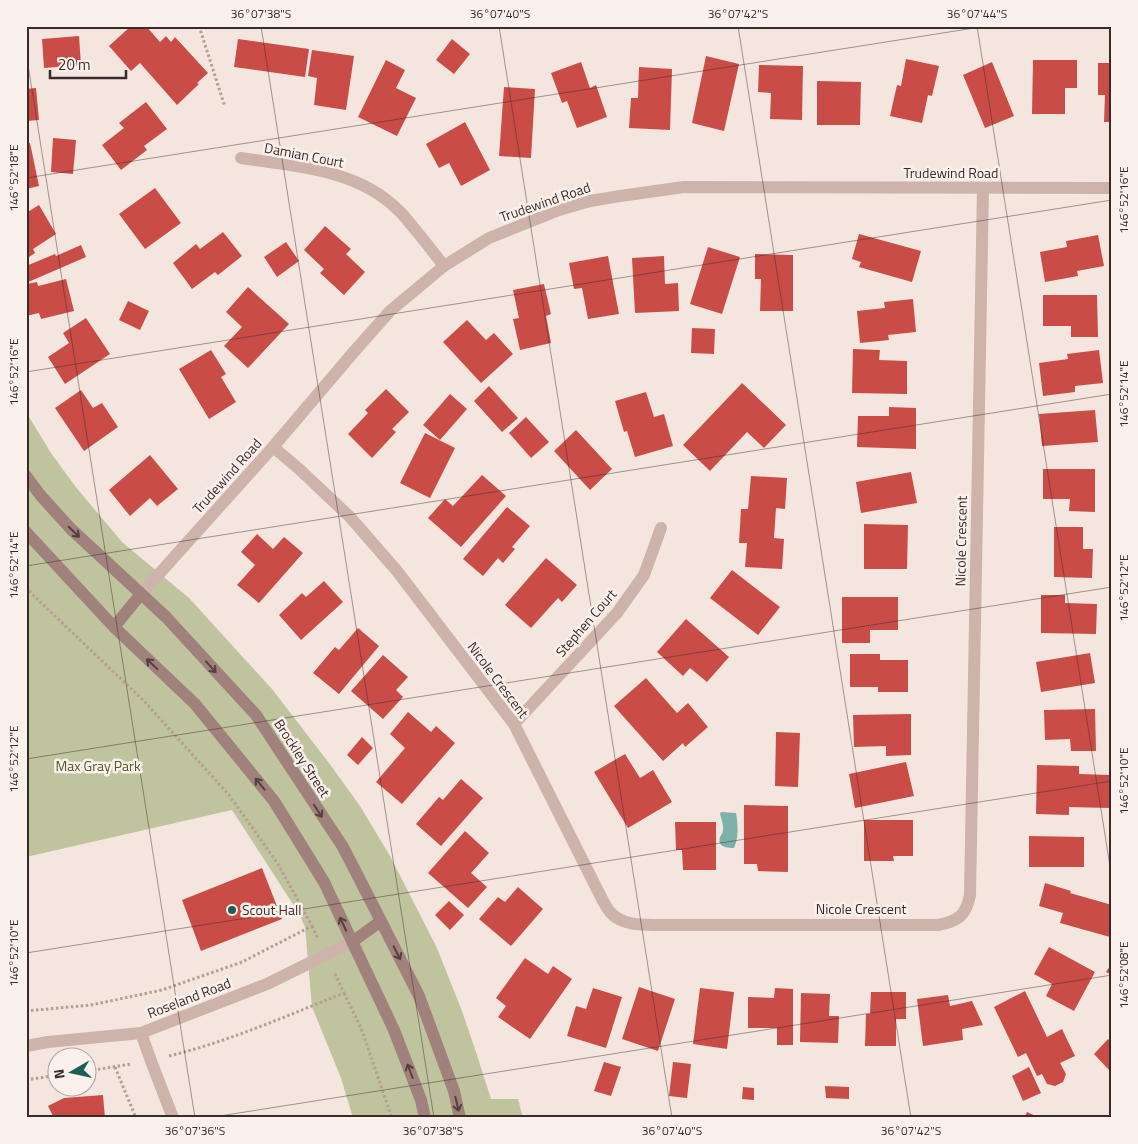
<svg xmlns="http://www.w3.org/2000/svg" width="1138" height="1144" viewBox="0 0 1138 1144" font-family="'Titillium Web',sans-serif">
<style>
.green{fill:#bfc49e}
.water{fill:#7cb2a9}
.building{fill:#ca4c47}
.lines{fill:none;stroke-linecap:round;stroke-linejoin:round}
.path{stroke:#b99c94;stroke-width:3;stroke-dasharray:2.5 2.5;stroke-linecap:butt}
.minor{stroke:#cdb3aa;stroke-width:12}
.tertiary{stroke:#cdb3aa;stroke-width:12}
.secondary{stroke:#a1817b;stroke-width:12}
.oneway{stroke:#54403e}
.ticks{fill:none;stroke:#3a2b2a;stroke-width:1;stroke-opacity:0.45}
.poi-dot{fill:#1d5d54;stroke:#fbf1ec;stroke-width:2}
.labels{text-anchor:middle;stroke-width:5;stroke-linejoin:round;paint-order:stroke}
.street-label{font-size:14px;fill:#3a2b2a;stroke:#fbf1ec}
.park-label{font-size:14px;fill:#52592c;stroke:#fbf1ec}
.poi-label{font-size:14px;fill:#3a2b2a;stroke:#fbf1ec;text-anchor:start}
.neatline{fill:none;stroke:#3a2b2a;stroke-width:2}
.ticks-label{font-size:12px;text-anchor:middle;fill:#3a2b2a}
</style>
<rect width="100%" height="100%" fill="#f4e6df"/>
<path class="green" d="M26 412 51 453 75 486 122 542 189 598 272 689 329 763 360 806 390 856 437 948 462 1011 477 1055 491 1099H518L523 1118H353L341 1078 312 1007 305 927 298 912 232 810 26 857Z"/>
<path class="water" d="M722 812 736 813C738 824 739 838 734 848 727 848 717 847 720 837 721 835 723 833 723 830 724 825 721 819 720 813Z"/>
<path class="building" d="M131 26H146L160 42 166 36 171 42 175 37 208 73 197 83 199 84 177 105 140 63 131 71 109 46Z
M79 36 81 65 44 68 42 39Z
M238 39 309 49 305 77 234 67Z
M452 39 470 54 454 74 436 60Z
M312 50 354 56 346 110 314 105 317 78 308 76Z
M706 56 739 64 724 131 692 123Z
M906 59 939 66 932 96 928 95 922 123 890 116 897 85 901 86Z
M386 60 405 70 396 88 416 98 397 136 358 117Z
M1033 60H1077V88H1065V114H1032Z
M581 62 590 88 596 85 607 117 577 128 567 101 562 103 551 73Z
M992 62 1014 116 985 128 963 75Z
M1098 63H1112V122H1104L1105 95H1098Z
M759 65 803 66 802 120 770 119 771 93 758 92Z
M639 67 672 69 670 130 629 128 631 98H638Z
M817 81 861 82 860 125H817Z
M504 87 535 89 531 158 499 156Z
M36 88 39 120 26 121V89Z
M146 102 167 129 144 146 147 150 121 170 102 145 124 128 119 123Z
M465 122 490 170 461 186 449 163 439 168 426 144Z
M53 138 76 140 73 174 51 172Z
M30 143 39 186 26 189V144Z
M155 188 181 223 145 249 119 214Z
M39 205 56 234 33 249 35 253 26 259V213Z
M325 226 351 249 346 254 365 272 344 295 320 273 324 269 304 250Z
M223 232 242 256 218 275 215 272 192 289 173 263 196 244 200 249Z
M859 234 921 251 912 282 859 267 861 262 852 259Z
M1098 235 1104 266 1077 271 1078 276 1045 282 1040 252 1067 247 1066 241Z
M286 242 299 261 277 277 264 257Z
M81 245 86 257 26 283V266L55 254 56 256Z
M708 247 740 257 722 314 690 304Z
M755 254 793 255V311H760L761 279H755Z
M608 256 619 314 588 319 582 288 574 289 569 263Z
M664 256 665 284 678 283 679 311 635 313 632 258Z
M66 279 74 311 41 319 39 313 26 316V284L37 282 38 286Z
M544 284 551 314 546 316 551 343 520 350 513 319 519 318 513 290Z
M248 287 289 324 248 368 224 346 242 327 226 312Z
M1043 295H1097L1098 337H1071V326H1043Z
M913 299 916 332 888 335 889 340 860 343 857 311 885 308 884 302Z
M128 301 149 311 140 330 119 320Z
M86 318 110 354 65 384 48 357 69 343 63 333Z
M467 320 486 340 494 333 513 354 481 383 443 342Z
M692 328 715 329 714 354 691 353Z
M853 349 880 350 879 360 907 361V394L852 393Z
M211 350 226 374 221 377 236 402 209 419 179 369Z
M1099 350 1103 383 1075 386V392L1043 396 1039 363 1068 359 1067 354Z
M742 383 786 425 764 448 747 432 710 471 683 445Z
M489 386 518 418 502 432 474 401Z
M386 389 409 412 392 429 396 432 372 458 348 434 368 413 365 410Z
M81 390 93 408 102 403 118 427 84 451 55 408Z
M646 392 654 417 664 414 673 446 635 457 627 431 624 432 615 401Z
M450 394 467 409 440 440 423 425Z
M889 407 916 408V449L857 447 858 416H889Z
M1095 410 1098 442 1042 446 1039 414Z
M526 417 549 442 531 458 509 433Z
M576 430 612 469 590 490 554 451Z
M425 433 455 448 430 498 400 483Z
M150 455 178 489 157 506 150 498 130 516 109 490Z
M1043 469H1095V512L1069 511 1070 499H1043Z
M911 472 917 503 861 513 856 482Z
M482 475 506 496 461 547 428 518 445 499 453 506Z
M751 476 787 478 785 509 776 508 774 538 784 539 782 569 745 567 747 543H739L741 509H748Z
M507 507 530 526 512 547 515 549 503 563 498 558 483 576 463 559Z
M864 524 908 525 907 569H864Z
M1054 527H1083V549H1093L1092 578 1054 577Z
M257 534 273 549 284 537 303 553 259 603 237 585 255 565 241 552Z
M546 558 577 585 562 602 558 598 531 628 505 605Z
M732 570 780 607 758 635 710 598Z
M324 581 343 602 301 640 279 615 302 593 306 597Z
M1041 595H1065V603L1097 604 1096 634 1041 633Z
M842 597H898V630H870V643H842Z
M686 619 729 657 707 682 690 668 683 676 657 652Z
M358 628 379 646 339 694 313 673 335 647 339 650Z
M1090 653 1095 683 1041 692 1036 662Z
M850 654H880V660H908V692H878V687H850Z
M383 655 408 677 396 690 403 697 383 719 351 691Z
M646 678 677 713 688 703 708 727 685 747 683 743 663 761 614 706Z
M1095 709 1096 751H1071L1070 739 1045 740 1044 710Z
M408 712 431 732 436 726 455 743 402 804 376 782 405 748 390 734Z
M911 714V755L886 756V746L854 747 853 715Z
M776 732 800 733 798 787 775 786Z
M362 737 373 748 358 765 347 755Z
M625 754 640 778 653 770 672 802 628 828 594 772Z
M906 762 914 796 855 808 849 774Z
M1037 765 1079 766V774L1110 775 1109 808 1069 807V815L1036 814Z
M461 779 483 798 441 846 416 824 439 797 443 800Z
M744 805 788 806V872L758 871 757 864H744Z
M864 820H913V856H893L894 861H864Z
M675 822H716V870H683L682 850H676Z
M465 831 489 853 471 873 487 887 468 908 428 873Z
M1029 836 1084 837V867H1029Z
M1111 842H1112V855H1109Z
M262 868 282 919 201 951 182 900Z
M1045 883 1071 891 1070 893 1112 905V932L1110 937 1060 923 1063 913 1039 906Z
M518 887 543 909 511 946 479 919 498 897 505 902Z
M449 901 464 915 450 930 435 915Z
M1049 947 1095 972 1074 1011 1046 996 1052 984 1034 974Z
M525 958 548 974 553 966 572 979 530 1039 498 1017 506 1006 496 998Z
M1112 963V975L1106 972Z
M639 987 675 999 658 1051 622 1039Z
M593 988 622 997 606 1048 567 1036 576 1006 586 1009Z
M700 988 734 992 727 1049 693 1044Z
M775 988 793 989V1045H777V1028H748V997L774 998Z
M1025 991 1047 1037 1062 1029 1075 1056 1060 1063 1066 1074 1063 1082 1055 1086 1047 1084 1042 1074 1037 1076 1026 1053 1018 1057 994 1007Z
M871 992H906V1019H896V1046H865L866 1014H870Z
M801 993 830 994 829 1016H839L838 1043 800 1042Z
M948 995 950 1006 972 1001 983 1025 962 1029 963 1040 923 1046 917 999Z
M1108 1039 1112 1043V1067L1109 1070 1094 1054Z
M604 1062 621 1067 611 1096 594 1091Z
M673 1062 691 1064 687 1098 669 1096Z
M1029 1067 1041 1093 1023 1101 1012 1076Z
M825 1086 849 1087V1099L826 1098Z
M743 1087 754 1088V1100L742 1099Z
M103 1095 105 1118H54L48 1106 64 1098Z
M1027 1112 1040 1118H1024Z"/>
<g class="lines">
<path class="path" d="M199 26 225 107
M26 587 32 594 144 701 229 795 278 864 312 926 242 962 162 990 91 1005 26 1011
M312 926 318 939
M344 993 361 1028 392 1118
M169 1056C230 1041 286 1016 344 993L334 972
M115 1067 136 1118
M88 1071 131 1064
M26 1080 58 1075"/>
<path class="minor" d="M241 158C294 166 358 169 398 210 404 215 408 221 413 227 424 240 434 253 444 266
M273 447 298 468 350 517 397 571 514 724 600 895C603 901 606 907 610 912 622 926 643 925 659 925H938C959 921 966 915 970 895L983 188
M514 724 617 613 644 575 661 528
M141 1033 151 1061 173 1118
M26 1046 48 1042 141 1033 267 984 352 942"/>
<path class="tertiary" d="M141 594 273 447 352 354 390 311 444 266 489 238 559 210 590 201 620 196 684 187 1112 188"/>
<path class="secondary" d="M26 476 41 496 71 529 166 617 256 715 343 847 381 921 419 996 454 1091 460 1118
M26 532 114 627 195 704 274 801 324 882 394 1030 421 1100 425 1118
M114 627 141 594
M352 942 381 921"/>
</g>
<defs><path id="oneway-shaft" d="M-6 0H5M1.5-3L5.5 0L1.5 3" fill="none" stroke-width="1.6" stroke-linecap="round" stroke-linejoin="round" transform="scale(1.25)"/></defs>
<g class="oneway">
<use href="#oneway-shaft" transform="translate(74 532) rotate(44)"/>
<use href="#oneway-shaft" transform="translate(152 664) rotate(-137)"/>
<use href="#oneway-shaft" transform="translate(211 667) rotate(48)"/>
<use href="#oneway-shaft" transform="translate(260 784) rotate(-129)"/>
<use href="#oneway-shaft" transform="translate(318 811) rotate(57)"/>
<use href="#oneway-shaft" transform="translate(343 924) rotate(-115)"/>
<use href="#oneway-shaft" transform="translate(397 953) rotate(63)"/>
<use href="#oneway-shaft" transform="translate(410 1071) rotate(-111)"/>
<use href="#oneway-shaft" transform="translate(457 1104) rotate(77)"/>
</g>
<path class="ticks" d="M261 26 434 1118M499 26 672 1118M738 26 911 1118M977 26 1112 879M26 52 195 1118M26 178 987 26M26 372 1112 200M26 566 1112 394M26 759 1112 587M26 953 1112 781M207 1118 1112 975"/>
<circle class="poi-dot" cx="232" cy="910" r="5"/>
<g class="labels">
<g class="street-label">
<text transform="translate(304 155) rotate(11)" y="5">Damian Court</text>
<text x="951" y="178">Trudewind Road</text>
<text transform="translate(545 202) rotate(-19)" y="5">Trudewind Road</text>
<text transform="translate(227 476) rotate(-48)" y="5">Trudewind Road</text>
<text transform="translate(961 541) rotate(-89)" y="5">Nicole Crescent</text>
<text transform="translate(586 623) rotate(-49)" y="5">Stephen Court</text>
<text transform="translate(498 680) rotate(53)" y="5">Nicole Crescent</text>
<text transform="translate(302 758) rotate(57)" y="5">Brockley Street</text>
<text x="861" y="914">Nicole Crescent</text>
<text transform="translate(189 998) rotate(-21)" y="5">Roseland Road</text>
</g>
<g class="park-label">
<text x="98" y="771">Max Gray Park</text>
</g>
<g class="poi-label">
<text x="242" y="915">Scout Hall</text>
</g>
</g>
<rect width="1138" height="1144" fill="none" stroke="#fbf1ec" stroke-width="55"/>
<g transform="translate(72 1072) rotate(261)"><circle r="24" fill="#fbf1ec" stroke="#aea29e"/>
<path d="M0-4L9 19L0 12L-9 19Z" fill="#1d5d54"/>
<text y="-8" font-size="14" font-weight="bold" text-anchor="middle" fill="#3a2b2a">N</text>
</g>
<path d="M50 70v8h76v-8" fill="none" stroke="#3a2b2a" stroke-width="2.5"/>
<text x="58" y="70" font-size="15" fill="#3a2b2a" stroke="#fbf1ec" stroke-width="4" paint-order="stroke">20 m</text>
<rect x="28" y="28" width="1082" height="1088" class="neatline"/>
<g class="ticks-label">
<text x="261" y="18">36°07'38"S</text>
<text x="500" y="18">36°07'40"S</text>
<text x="738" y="18">36°07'42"S</text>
<text x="977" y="18">36°07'44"S</text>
<text transform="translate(14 178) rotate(-90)" y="4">146°52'18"E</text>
<text transform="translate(1124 200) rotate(-90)" y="4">146°52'16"E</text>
<text transform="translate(14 372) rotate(-90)" y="4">146°52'16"E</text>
<text transform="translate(1124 394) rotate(-90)" y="4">146°52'14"E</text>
<text transform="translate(14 565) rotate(-90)" y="4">146°52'14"E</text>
<text transform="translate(1124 588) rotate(-90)" y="4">146°52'12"E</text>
<text transform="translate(14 759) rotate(-90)" y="4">146°52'12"E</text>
<text transform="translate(1124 781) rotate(-90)" y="4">146°52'10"E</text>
<text transform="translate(14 953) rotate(-90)" y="4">146°52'10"E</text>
<text transform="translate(1124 975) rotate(-90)" y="4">146°52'08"E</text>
<text x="195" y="1135">36°07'36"S</text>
<text x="433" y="1135">36°07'38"S</text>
<text x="672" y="1135">36°07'40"S</text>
<text x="911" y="1135">36°07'42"S</text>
</g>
</svg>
